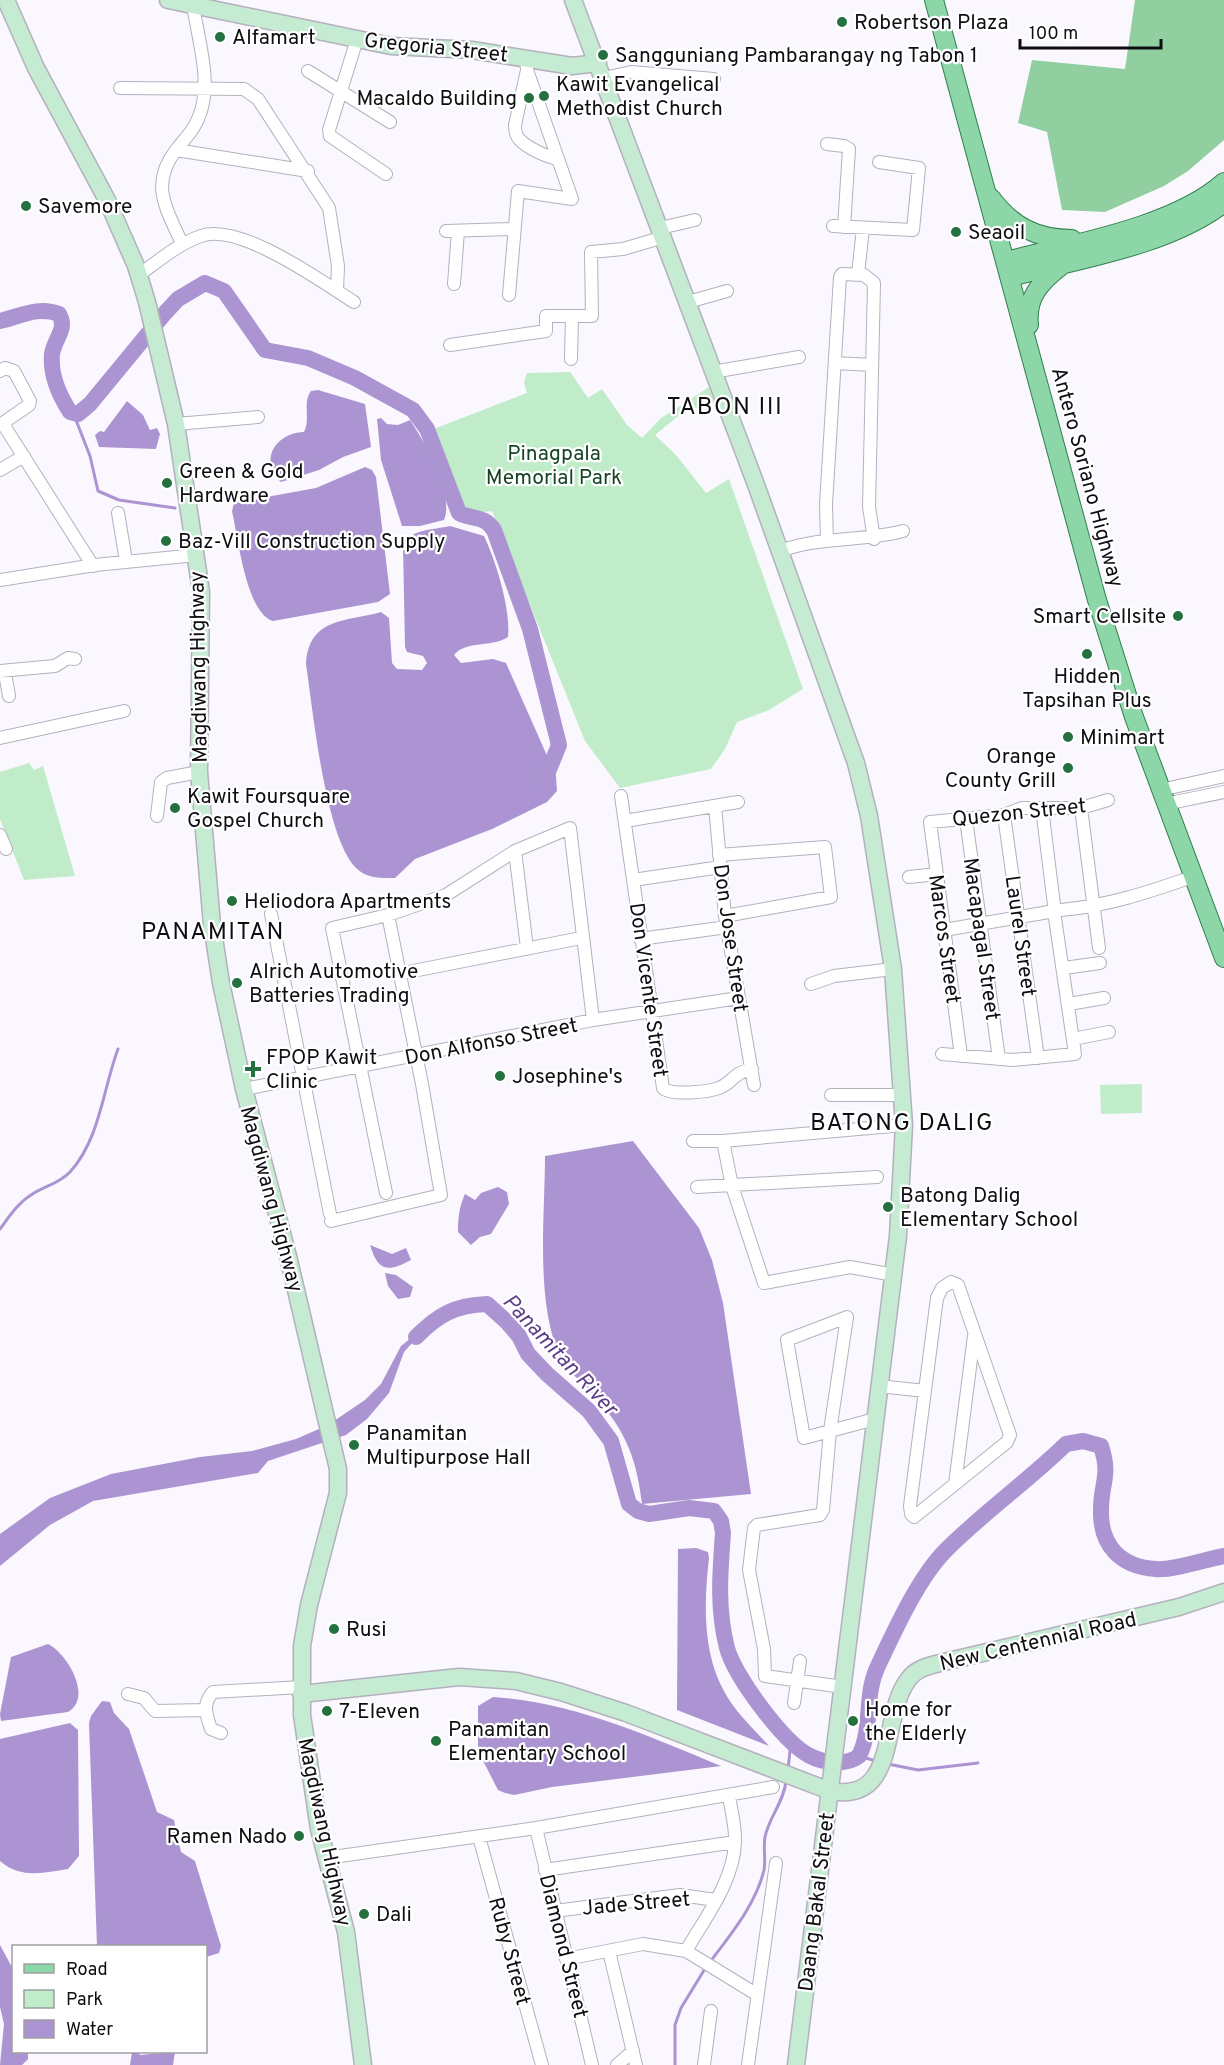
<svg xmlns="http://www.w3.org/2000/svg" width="1224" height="2065" viewBox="0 0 1224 2065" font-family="Overpass,sans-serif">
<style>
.green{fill:#c0ecca}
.forest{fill:#91cfa1}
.water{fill:#ab94d1}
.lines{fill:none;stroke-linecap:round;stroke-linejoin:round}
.stream{stroke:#ab94d1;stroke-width:3}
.river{stroke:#ab94d1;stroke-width:16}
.street-casing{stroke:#b4b0bd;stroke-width:14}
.secondary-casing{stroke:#b4b0bd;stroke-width:19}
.primary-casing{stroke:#2f7e4c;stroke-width:20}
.street{stroke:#fff;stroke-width:12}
.secondary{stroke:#c6ebd3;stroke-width:16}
.primary{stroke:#8cd6a7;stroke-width:18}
.poi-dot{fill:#24703f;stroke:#fff;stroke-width:2}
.labels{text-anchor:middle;stroke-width:4.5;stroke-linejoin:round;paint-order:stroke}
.poi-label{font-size:21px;fill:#0f0d12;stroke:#fff;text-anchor:start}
.street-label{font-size:21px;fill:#0f0d12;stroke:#fff}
.park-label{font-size:21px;fill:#164426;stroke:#fff}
.water-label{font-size:22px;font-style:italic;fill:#5e3e89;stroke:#fff}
.quarter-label{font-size:24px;letter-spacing:1.5px;fill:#0f0d12;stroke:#fff}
</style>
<rect width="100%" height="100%" fill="#faf8fe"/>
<path class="green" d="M570 372 588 398 602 389 627 425 642 438 661 418 711 386 717 401 683 412 655 435 676 455 706 493 729 479 803 689 769 710 737 722 725 749 711 769 620 788 585 741 492 511 472 514 463 512 431 430 527 393 524 383 527 373Z
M29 763 34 770 43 766 75 876 24 880 0 819V772Z
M1142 1084V1113L1101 1114 1100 1085Z"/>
<path class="forest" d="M1135 0H1224V140L1188 171 1164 186 1105 212 1062 210 1047 132 1018 123 1032 60 1125 69Z"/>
<path class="water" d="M318 390 365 404 371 447 343 457 319 470 281 482C258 460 276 433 304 432 311 418 302 403 311 391Z
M127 401 143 415 150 430 157 428 160 434 156 449 99 447 95 435 100 431 104 432Z
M381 418 387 424 398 425 410 420C424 441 455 495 444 520L420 526H402L381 460 377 419Z
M365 467 372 470 376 477 390 594 378 602 273 621C246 613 238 537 232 511L234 503 316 488Z
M450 526 484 536C496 561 511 610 508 637 492 648 466 640 454 655L461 663 493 659 506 663 556 776 557 791 547 802 492 829 415 859 395 878C381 878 367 879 356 868 325 837 313 710 306 664 309 617 346 622 381 612L389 618 392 663 397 669 422 670 427 663 423 656 407 652 405 647 403 546C408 529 434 530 450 526Z
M633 1141 699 1228 712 1260 723 1303 751 1494 642 1504C636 1454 624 1428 590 1391 580 1380 566 1370 560 1357 535 1301 545 1217 545 1156Z
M498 1187 507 1192 509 1204 491 1234 480 1237 471 1245 458 1232C458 1219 459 1207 465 1194L475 1200 481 1193Z
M370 1245 392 1254 406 1248 411 1260C387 1273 378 1271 370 1245Z
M385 1273 396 1275 413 1287 410 1297 398 1299 388 1286Z
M431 1322 404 1352 389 1393 367 1419 346 1435 268 1461 258 1473 93 1501 50 1525 0 1566V1534L50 1498 111 1474 200 1457 252 1451 296 1439 328 1425 365 1400 381 1384 401 1346Z
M696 1548 708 1552 709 1558C704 1602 702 1653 725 1693 736 1713 754 1729 769 1746L677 1710 678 1549Z
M48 1644C68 1654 93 1698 68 1712L1 1721 0 1714 11 1657Z
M493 1697C572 1702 649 1736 721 1766L552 1787 514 1795 505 1793 498 1790 478 1751V1706Z
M102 1701 110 1702 114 1713 129 1729 157 1812 174 1820 181 1852 195 1861 221 1946 219 1953 206 1957V1946H97L89 1723 91 1716Z
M70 1723 78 1730 79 1856 68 1869C43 1873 21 1879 0 1861V1739Z
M0 1945 13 1969 14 2052H28V2059L22 2065H0L4 2024 0 2007Z
M132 2052H138L140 2055 175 2052 173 2065H130Z"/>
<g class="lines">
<path class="stream" d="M74 415 90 456 98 491 119 500 175 508
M0 1229C9 1217 18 1203 31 1195 44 1186 59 1184 70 1172 100 1139 103 1089 118 1049
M859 1756 876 1761
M888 1764 918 1770 978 1763
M788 1769 791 1742
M710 1962C731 1934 756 1904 764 1870 766 1859 763 1848 765 1837 769 1817 784 1802 786 1781
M675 2065V2025L681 2008 706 1967"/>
<path class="river" d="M0 321C21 316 38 306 59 314 68 329 54 339 52 354 50 375 59 395 70 412L78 414 90 404 165 313 178 299 205 283 224 291 265 350 308 358 355 378 413 410 427 429 459 513C473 520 484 515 494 530L530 629 559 745 546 777
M416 1337C438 1315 455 1305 487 1304L507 1322 519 1336 528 1354 547 1374 589 1411 611 1441 629 1504 638 1511 649 1514 689 1508 714 1511 721 1521 723 1533C720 1573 717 1609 727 1648 735 1677 784 1743 810 1756 824 1763 846 1766 859 1756 873 1728 864 1697 877 1668 894 1632 918 1578 946 1550 984 1512 1028 1481 1066 1444L1083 1441 1101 1446C1111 1477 1101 1481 1101 1510 1100 1545 1120 1567 1156 1569 1171 1571 1207 1559 1224 1556"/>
<defs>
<path id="street" d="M357 39 329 130 330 136 386 174
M527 70 515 125C515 129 516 136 519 139 527 148 547 157 558 159
M308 71 390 122
M604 78 631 72 714 79
M120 88 244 89 258 99 329 208 338 266 337 291
M827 144 844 146 849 149 844 227
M176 150 308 171
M833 226 913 230 919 168 879 162
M660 228 695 220
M446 231 514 229
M182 244C167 209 149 185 176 150 187 136 196 128 201 111 211 78 198 39 193 5
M858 274 863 228
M139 275C158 261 178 244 201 236 239 222 321 281 354 302
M454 284 458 231
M509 295 518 191 572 199 527 70 526 58
M688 302 727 291
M450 345 546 331V316H592L591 252 623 249 664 237
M571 359 572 316
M835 363 872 365
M0 371 5 368 14 371 30 401 29 405 0 425
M713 372 799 357
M3 424 93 566
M176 424 258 417
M0 470 24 456
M118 513 126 561
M827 541 826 504 840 277 842 274 864 275 874 283 869 507 874 539
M780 551C819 536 862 542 903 531
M0 580 95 565 196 555
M0 671 55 666 68 658 75 659
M6 679 9 696
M0 738 124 711
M1160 790 1224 776
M621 796 663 1088C670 1096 708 1092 719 1088 734 1082 732 1073 752 1069
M1165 804 1224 792
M715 806 725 916 754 1085
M1042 808 1054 905
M1081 808 1099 948
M1004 815 1038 1058
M157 816 161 782 167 778 199 772
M966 819 999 1059
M625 821 738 802
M0 835 6 849
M515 851 527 948
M719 855 825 847 831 897 725 916
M909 877 937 874
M633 880 721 867
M1061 910C1107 906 1149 892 1192 877
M271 914 330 1214
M944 930 1049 912
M640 939 727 927
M1064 968 1100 963
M398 974 581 938
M811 984 834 976 893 969
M1069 1004 1104 998
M1073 1039 1109 1032
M942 1054 1013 1060 1075 1054 1055 918
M961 1056 930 822 1004 815 1022 808H1081L1108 800
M244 1089 593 1020 739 998
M831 1095H901
M693 1141H723L904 1125
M723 1141 732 1186 764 1283 850 1267 894 1275
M697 1187 877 1177
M386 1193 332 928 388 915 446 895 515 851 570 828 593 1020
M331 1221 441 1195 422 1084 388 915
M951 1282 958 1285 1010 1435 1007 1442 914 1517 911 1514 910 1506 937 1298 942 1288Z
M879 1386 925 1391
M955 1484 974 1336
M843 1687 765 1676 764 1649 749 1570 754 1528 757 1525 820 1515 823 1510 830 1431 847 1317 787 1340 804 1438 875 1419
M128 1694 144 1698 155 1711 205 1710
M794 1703 800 1661
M221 1733 211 1729C206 1714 202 1704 213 1692L301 1687
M536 1828 592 2065
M479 1837 542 2065
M326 1858 536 1828 773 1787
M545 1870 735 1842
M555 1911 680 1895 716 1900
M609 1951 636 2065
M686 1951C705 1918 734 1881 735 1842 736 1827 731 1810 729 1796
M566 1959 643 1944 686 1951 756 1994
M617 2065 633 2051
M704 2065 711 2011
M748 2065 776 1863"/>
<path id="secondary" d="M6 0 36 68 107 200 136 266 147 302 176 424 201 592 199 772 212 925 221 983 244 1089 288 1256 338 1469V1493L309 1605 302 1646V1715L319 1829 346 1932 363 2065
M168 0 391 46 472 50 572 66 598 63
M573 0 755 482 856 763 869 816 893 969 904 1125 898 1236 796 2065
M301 1694 459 1677 516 1681 561 1692 626 1713 830 1791C900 1804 880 1716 908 1680 915 1669 928 1666 940 1663L1179 1607 1224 1592"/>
<path id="primary" d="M934 0 1097 600 1134 717 1224 958
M991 198C1012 226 1036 239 1072 239
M1006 261C1071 244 1174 227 1224 182
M1011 277C1079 259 1168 246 1224 203
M1029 325C1026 298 1040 282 1061 266"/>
</defs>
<use href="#street" class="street-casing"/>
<use href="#secondary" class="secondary-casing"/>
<use href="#primary" class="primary-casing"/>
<use href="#street" class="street"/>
<use href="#secondary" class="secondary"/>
<use href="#primary" class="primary"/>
</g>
<g class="poi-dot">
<circle cx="842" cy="22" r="6"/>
<circle cx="220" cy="37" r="6"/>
<circle cx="603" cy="55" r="6"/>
<circle cx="544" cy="96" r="6"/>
<circle cx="529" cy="98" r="6"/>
<circle cx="26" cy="206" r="6"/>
<circle cx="956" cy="232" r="6"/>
<circle cx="167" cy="483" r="6"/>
<circle cx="166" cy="541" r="6"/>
<circle cx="1178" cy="616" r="6"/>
<circle cx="1087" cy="654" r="6"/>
<circle cx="1068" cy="737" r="6"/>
<circle cx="1068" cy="768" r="6"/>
<circle cx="175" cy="808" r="6"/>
<circle cx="232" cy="901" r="6"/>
<circle cx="237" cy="983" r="6"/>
<path d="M250 1060h6v6h6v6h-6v6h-6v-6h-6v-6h6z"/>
<circle cx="500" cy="1076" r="6"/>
<circle cx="888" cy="1207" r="6"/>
<circle cx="354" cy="1445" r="6"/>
<circle cx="334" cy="1629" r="6"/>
<circle cx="327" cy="1711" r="6"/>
<circle cx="853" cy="1721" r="6"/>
<circle cx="436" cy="1741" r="6"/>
<circle cx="299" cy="1836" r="6"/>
<circle cx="364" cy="1914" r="6"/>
</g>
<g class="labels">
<g class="poi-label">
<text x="854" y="29">Robertson Plaza</text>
<text x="232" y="44">Alfamart</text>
<text x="615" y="62">Sangguniang Pambarangay ng Tabon 1</text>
<text x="556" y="91">Kawit Evangelical<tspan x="556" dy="24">Methodist Church</tspan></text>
<text x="517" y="105" text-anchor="end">Macaldo Building</text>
<text x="38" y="213">Savemore</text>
<text x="968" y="239">Seaoil</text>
<text x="179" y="478">Green &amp; Gold<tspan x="179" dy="24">Hardware</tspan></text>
<text x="178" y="548">Baz-Vill Construction Supply</text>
<text x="1166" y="623" text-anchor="end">Smart Cellsite</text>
<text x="1087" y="683" text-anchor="middle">Hidden<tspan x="1087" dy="24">Tapsihan Plus</tspan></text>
<text x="1080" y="744">Minimart</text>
<text x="1056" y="763" text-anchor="end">Orange<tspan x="1056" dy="24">County Grill</tspan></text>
<text x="187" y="803">Kawit Foursquare<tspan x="187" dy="24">Gospel Church</tspan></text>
<text x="244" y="908">Heliodora Apartments</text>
<text x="249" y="978">Alrich Automotive<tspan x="249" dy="24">Batteries Trading</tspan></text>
<text x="266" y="1064">FPOP Kawit<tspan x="266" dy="24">Clinic</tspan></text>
<text x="512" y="1083">Josephine's</text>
<text x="900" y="1202">Batong Dalig<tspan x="900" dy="24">Elementary School</tspan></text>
<text x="366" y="1440">Panamitan<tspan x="366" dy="24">Multipurpose Hall</tspan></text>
<text x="346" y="1636">Rusi</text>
<text x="865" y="1716">Home for<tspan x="865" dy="24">the Elderly</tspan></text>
<text x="339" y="1718">7-Eleven</text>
<text x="448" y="1736">Panamitan<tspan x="448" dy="24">Elementary School</tspan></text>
<text x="287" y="1843" text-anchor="end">Ramen Nado</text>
<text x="376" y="1921">Dali</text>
</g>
<g class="street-label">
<text transform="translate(436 47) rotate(6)" y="7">Gregoria Street</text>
<text transform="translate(1088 477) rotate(75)" y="7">Antero Soriano Highway</text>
<text transform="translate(198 667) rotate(-91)" y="7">Magdiwang Highway</text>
<text transform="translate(1019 812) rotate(-6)" y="7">Quezon Street</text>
<text transform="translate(1021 936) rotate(82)" y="7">Laurel Street</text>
<text transform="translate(731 938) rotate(82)" y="7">Don Jose Street</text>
<text transform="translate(945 939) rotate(82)" y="7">Marcos Street</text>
<text transform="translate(982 939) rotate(82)" y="7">Macapagal Street</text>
<text transform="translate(649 990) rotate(82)" y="7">Don Vicente Street</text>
<text transform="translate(491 1041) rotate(-11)" y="7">Don Alfonso Street</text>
<text transform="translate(272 1199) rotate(75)" y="7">Magdiwang Highway</text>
<text transform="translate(1038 1641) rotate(-13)" y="7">New Centennial Road</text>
<text transform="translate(325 1832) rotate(78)" y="7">Magdiwang Highway</text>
<text transform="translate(816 1902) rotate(-83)" y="7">Daang Bakal Street</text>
<text transform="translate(636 1903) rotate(-5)" y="7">Jade Street</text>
<text transform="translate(564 1946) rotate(76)" y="7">Diamond Street</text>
<text transform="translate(510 1951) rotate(75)" y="7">Ruby Street</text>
</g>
<g class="park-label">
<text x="554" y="460">Pinagpala<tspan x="554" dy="24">Memorial Park</tspan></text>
</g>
<g class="water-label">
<text transform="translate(561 1354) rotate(47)" y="8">Panamitan River</text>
</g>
<g class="quarter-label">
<text x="725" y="414">TABON III</text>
<text x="213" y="939">PANAMITAN</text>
<text x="902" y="1130">BATONG DALIG</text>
</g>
</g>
<rect x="12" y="1945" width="195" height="108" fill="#ffffff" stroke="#9f9ea0" stroke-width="1.5"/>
<rect x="24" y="1964" width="30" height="9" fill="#8cd6a7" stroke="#9f9ea0" stroke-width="1.5"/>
<text x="66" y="1975" font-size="18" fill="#0f0d12">Road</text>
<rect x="24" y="1990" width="30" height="18" fill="#c0ecca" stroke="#9f9ea0" stroke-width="1.5"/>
<text x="66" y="2005" font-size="18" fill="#0f0d12">Park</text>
<rect x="24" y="2020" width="30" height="18" fill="#ab94d1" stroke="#9f9ea0" stroke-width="1.5"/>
<text x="66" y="2035" font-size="18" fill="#0f0d12">Water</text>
<path d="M1020 39v9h141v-9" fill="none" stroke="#0f0d12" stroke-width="3"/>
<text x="1029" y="39" font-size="18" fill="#0f0d12" stroke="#ffffff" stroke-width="4.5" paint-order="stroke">100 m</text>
</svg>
